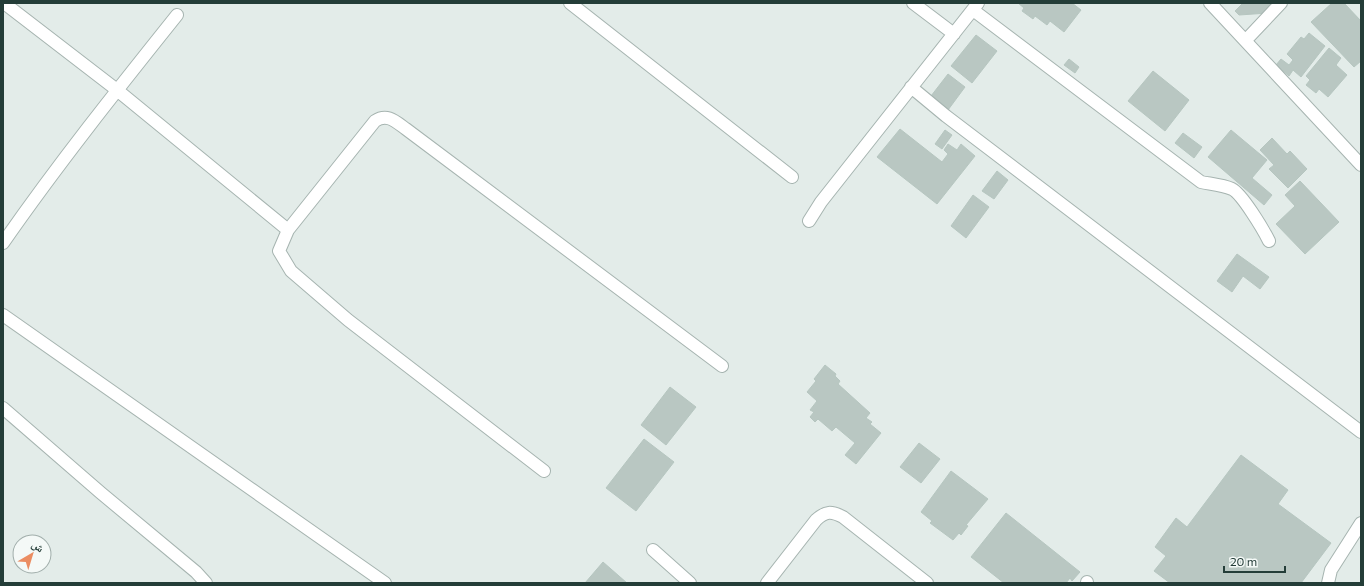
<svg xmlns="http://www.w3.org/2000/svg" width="1364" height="586" viewBox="0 0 1364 586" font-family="Commissioner,'Noto Naskh Arabic',sans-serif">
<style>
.building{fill:#b9c7c2;stroke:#b6c6c0}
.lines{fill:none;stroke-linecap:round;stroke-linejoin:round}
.minor-casing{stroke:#a6b4b0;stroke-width:14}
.minor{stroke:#fff;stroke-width:12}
</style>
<rect width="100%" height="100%" fill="#e3ece9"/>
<path class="building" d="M1018 3H1072L1081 10 1064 32 1050 21 1047 25 1035 16 1033 19 1022 11 1024 8Z
M1243 3H1278L1268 13 1239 15 1235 11Z
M1332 3H1344L1361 21V61L1354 67 1311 22Z
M1309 33 1325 46 1301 77 1293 70 1289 76 1276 65 1281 59 1289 65 1293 60 1287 54 1301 37 1304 39Z
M976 35 997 51 972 83 951 66Z
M1329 48 1341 58 1336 65 1347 75 1328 97 1319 89 1316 93 1306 85 1310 80 1306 76Z
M1069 59 1079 67 1075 73 1064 65Z
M1153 71 1189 100 1165 131 1128 101Z
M948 74 965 87 948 110 931 96Z
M900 129 942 162 948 154 944 150 948 144 957 150 961 144 975 156 937 204 877 157Z
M945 130 952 135 942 149 935 144Z
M1231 130 1267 160 1252 178 1272 195 1264 205 1208 157Z
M1183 133 1202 147 1194 158 1175 143Z
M1272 138 1287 154 1290 151 1307 169 1288 188 1269 169 1274 165 1260 150Z
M997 171 1008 180 994 199 982 191Z
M1300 181 1339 222 1305 254 1276 224 1295 206 1285 195Z
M973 195 989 207 966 238 951 226Z
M1237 254 1269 277 1260 289 1243 276 1232 292 1217 281Z
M825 365 836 374 835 376 840 381 838 384 870 413 866 418 872 422 870 424 881 433 856 464 845 455 855 443 836 427 832 431 818 419 815 422 810 417 814 412 810 410 817 401 807 392 816 381 814 379Z
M670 387 696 407 666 445 641 425Z
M644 439 674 462 636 511 606 488Z
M919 443 940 459 921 483 900 467Z
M1241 455 1288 490 1278 504 1331 543 1301 583H1170L1154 571 1166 556 1155 547 1176 518 1187 527Z
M951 471 988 499 966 525 968 526 961 535 959 533 953 540 930 523 932 521 921 512Z
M1006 513 1080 572 1072 581 1070 578 1066 583H1004L971 557Z
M603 562 627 583H585Z"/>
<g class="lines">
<defs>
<path id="minor" d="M4 3 117 90 288 230
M570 3 792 177
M913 3 954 34
M1210 3 1361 165
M973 10 1201 182C1211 184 1223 185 1232 189 1242 194 1263 229 1269 241
M1246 40 1281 3
M911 87 946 116 1361 432
M809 221 821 202 978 3
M3 243C58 164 117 90 177 15
M3 315 385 583
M3 408 101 493 196 572 206 583
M544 471 348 320 291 271 279 251 288 230 375 121C387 113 395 121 406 129L722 366
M653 550 690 583
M767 583 816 520C826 511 831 511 843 517L927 583
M1087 583V582
M1328 583 1331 570 1361 523"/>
</defs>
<use href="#minor" class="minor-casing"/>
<use href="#minor" class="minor"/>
</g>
<rect width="1364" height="586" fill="none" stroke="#243d38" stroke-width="8"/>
<g transform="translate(32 554) rotate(38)"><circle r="19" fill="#f4f9f7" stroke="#a1aeab"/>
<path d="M0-3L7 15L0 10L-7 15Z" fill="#eb8d62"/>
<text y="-6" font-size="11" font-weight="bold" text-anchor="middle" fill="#243d38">ش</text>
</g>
<path d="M1224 566v6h61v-6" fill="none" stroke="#243d38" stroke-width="2"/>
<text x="1230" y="566" font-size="12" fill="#243d38" stroke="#f4f9f7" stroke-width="3" paint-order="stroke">20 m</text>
</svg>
